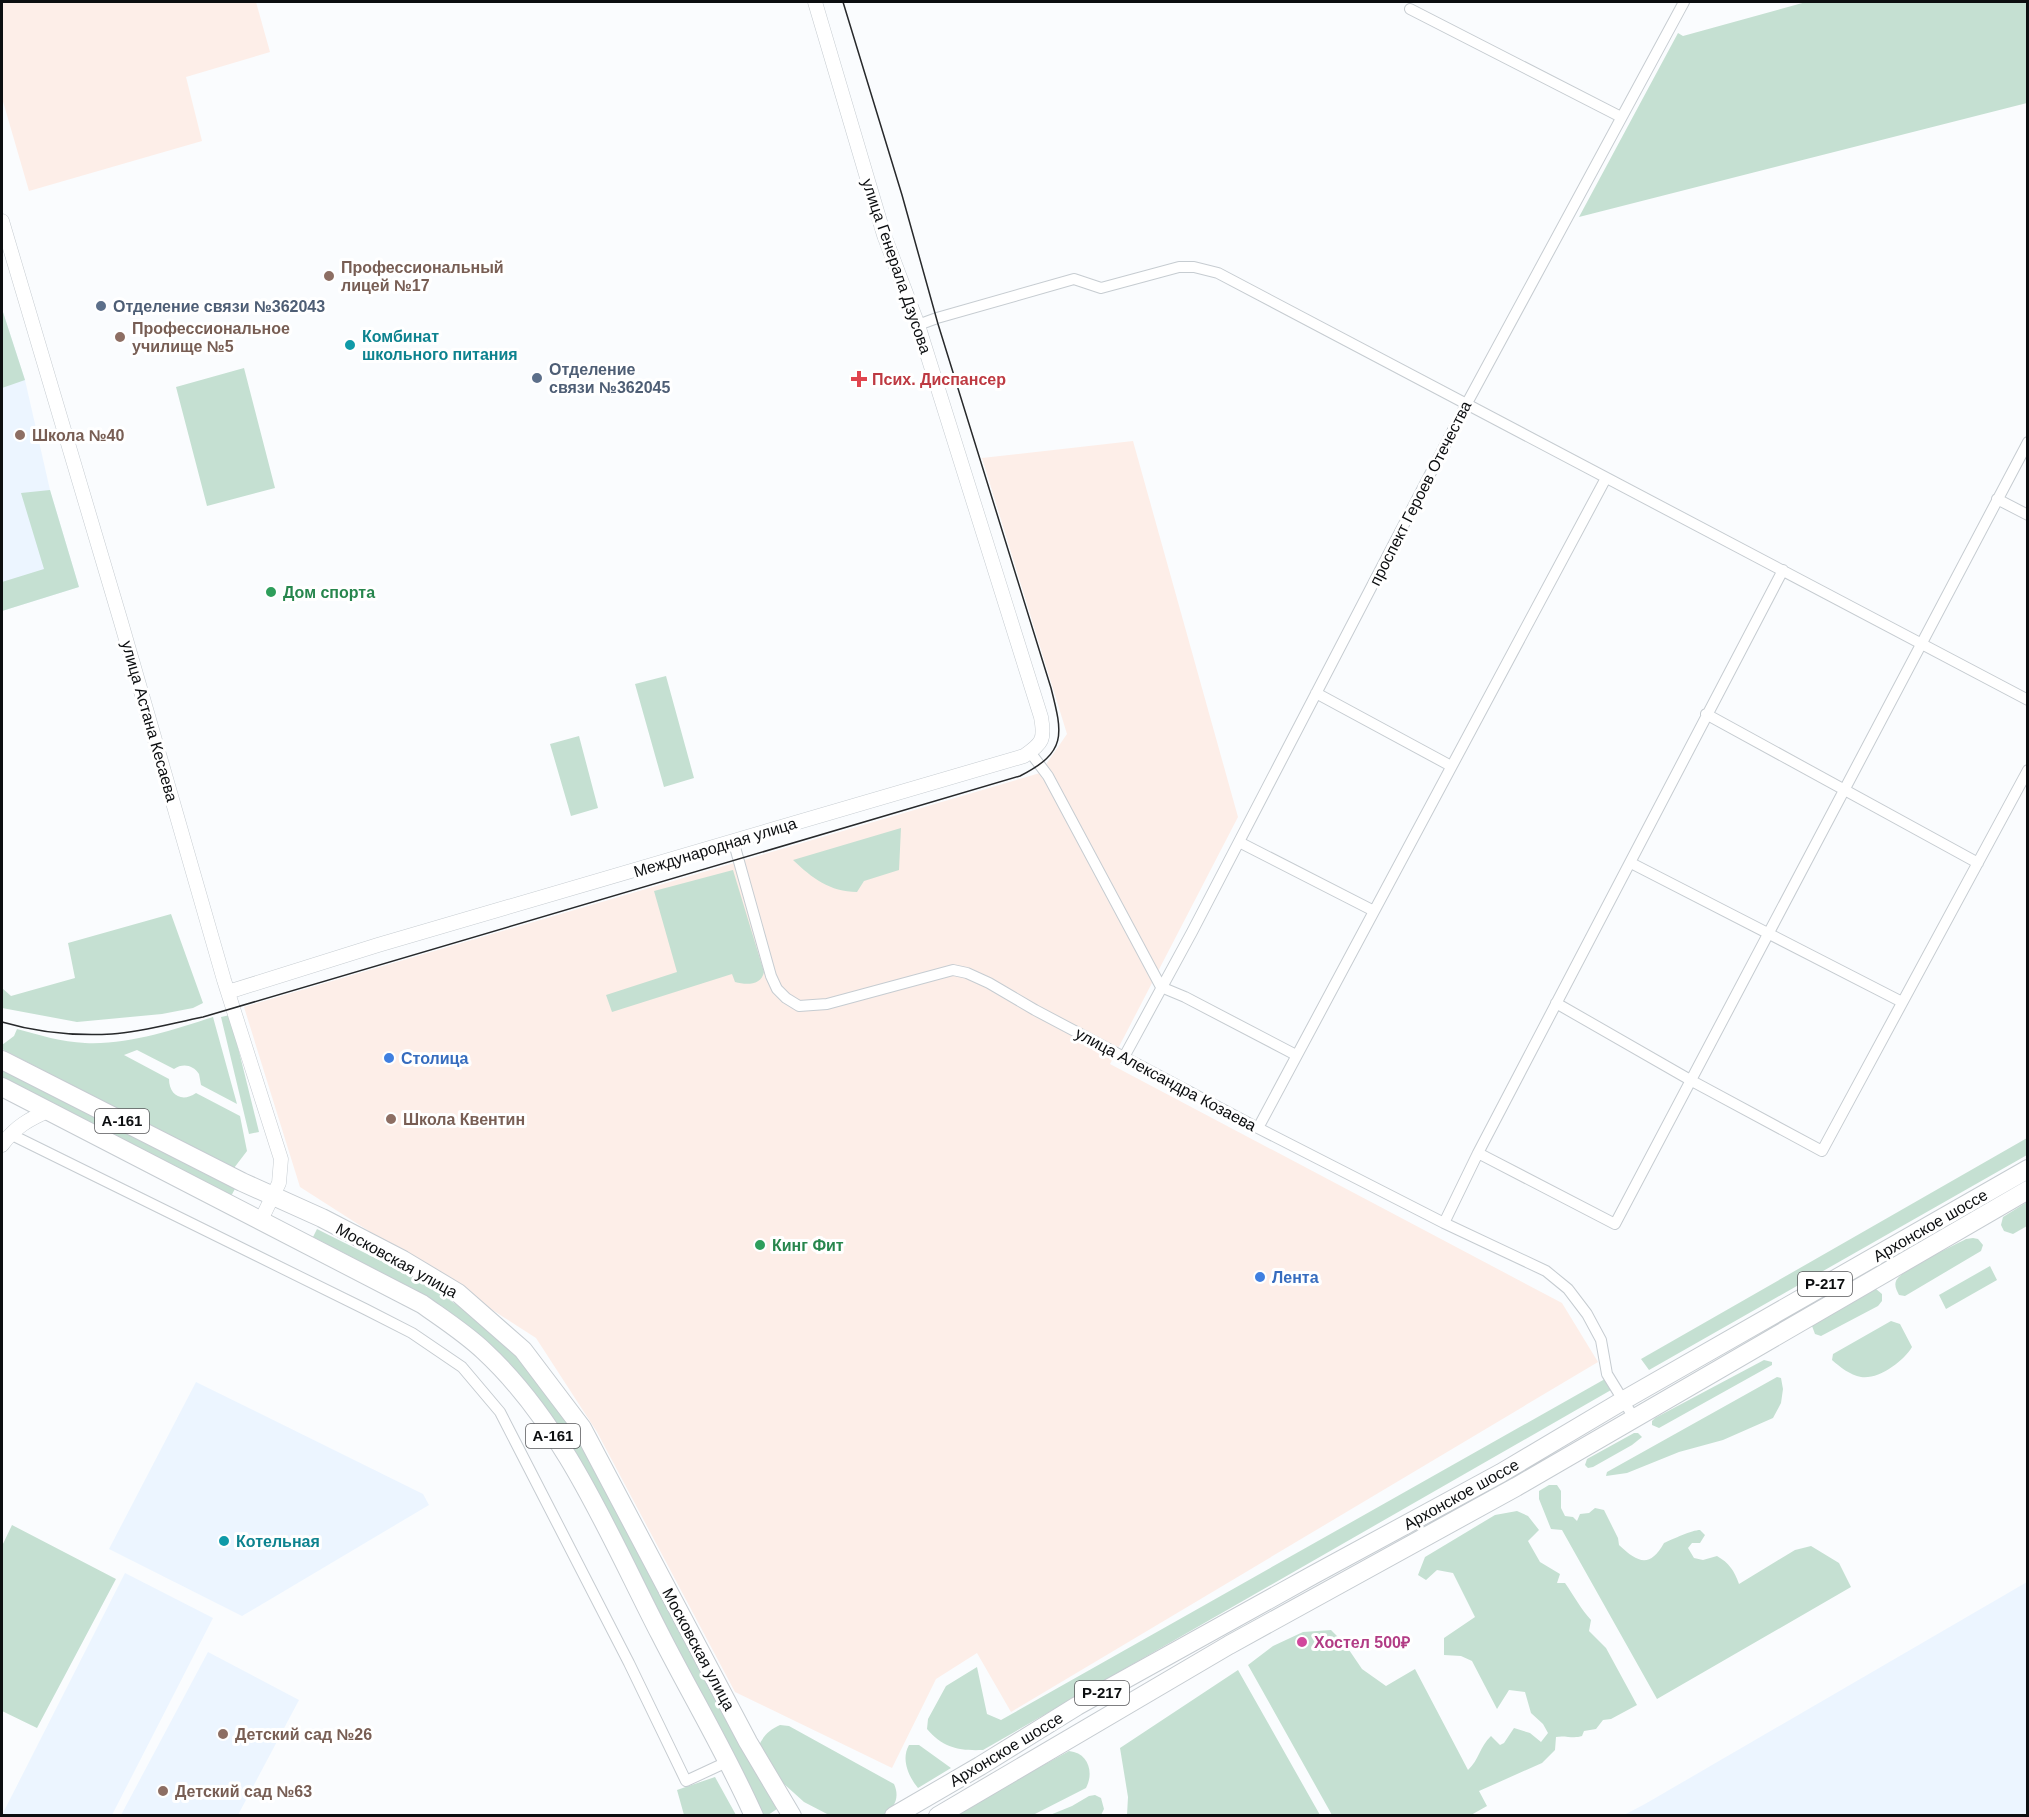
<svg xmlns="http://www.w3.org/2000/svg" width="2029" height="1817" viewBox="0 0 2029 1817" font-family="Helvetica,sans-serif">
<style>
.commercial{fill:#fdeee8}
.built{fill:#ecf5ff}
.green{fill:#c5e0d2}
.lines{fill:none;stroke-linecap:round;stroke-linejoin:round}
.minor-casing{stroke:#c6ccd1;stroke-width:12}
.tertiary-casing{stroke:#c6ccd1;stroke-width:15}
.trunk-casing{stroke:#c6ccd1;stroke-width:20}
.minor{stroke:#fff;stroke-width:10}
.tertiary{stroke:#fff;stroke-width:14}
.trunk{stroke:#fff;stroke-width:18}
.tram{stroke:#27292b;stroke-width:1.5}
.education-dot{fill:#8d6e63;stroke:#fff;stroke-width:2}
.service-dot{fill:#5c6f8a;stroke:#fff;stroke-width:2}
.culture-dot{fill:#0f9aa8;stroke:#fff;stroke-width:2}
.health-dot{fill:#e0444e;stroke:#fff;stroke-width:2}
.leisure-dot{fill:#2e9e5b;stroke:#fff;stroke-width:2}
.shop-dot{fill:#3f7fe0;stroke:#fff;stroke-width:2}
.hotel-dot{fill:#d1479c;stroke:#fff;stroke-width:2}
.labels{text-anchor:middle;stroke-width:6;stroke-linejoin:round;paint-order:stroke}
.shield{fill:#fff;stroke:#555658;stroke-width:1.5}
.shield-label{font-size:15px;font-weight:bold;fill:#0c0e10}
.street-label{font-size:16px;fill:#0c0e10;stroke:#fff}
.education-label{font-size:16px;font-weight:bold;fill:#785e54;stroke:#fff;text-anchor:start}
.service-label{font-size:16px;font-weight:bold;fill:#4e5e75;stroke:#fff;text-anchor:start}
.culture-label{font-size:16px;font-weight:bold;fill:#0d838f;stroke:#fff;text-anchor:start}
.health-label{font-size:16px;font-weight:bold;fill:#be3a42;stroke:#fff;text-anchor:start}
.leisure-label{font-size:16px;font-weight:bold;fill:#27864d;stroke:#fff;text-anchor:start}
.shop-label{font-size:16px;font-weight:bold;fill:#366cbe;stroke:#fff;text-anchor:start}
.hotel-label{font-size:16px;font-weight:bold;fill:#b23c85;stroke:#fff;text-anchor:start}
</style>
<rect width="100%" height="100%" fill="#fafcfe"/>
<path class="commercial" d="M2 2H256L270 52 186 77 202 141 29 191 2 98Z
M1133 441 1238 817 1110 1064 1562 1303 1598 1362 1011 1712 977 1653 936 1679 892 1768 735 1692 597 1432 536 1338 300 1187 244 1007 1040 773 1067 734 982 458Z"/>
<path class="built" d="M2 309 25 380 50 490 79 587 2 611Z
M196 1382 423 1494 429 1505 242 1616 109 1549Z
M125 1573 213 1618 112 1815H2Z
M2027 1582V1815H1624L1645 1804Z
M208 1652 299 1700 238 1815H121Z"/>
<path class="green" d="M1806 2H2027V103L1579 217 1678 33 1683 36Z
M2 309 25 380 2 388Z
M244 368 275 488 207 506 176 387Z
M50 490 79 587 2 611V582L44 569 21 493Z
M666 676 694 778 664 787 635 684Z
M579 736 598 808 571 816 550 744Z
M901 828 899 870 864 881 857 892C830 892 812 878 793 860Z
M733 870 764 972C761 986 746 985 735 982L732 974 612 1012 606 995 677 972 654 891Z
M171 914 203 1003 193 1008 162 1014 77 1022 2 1008V988L11 996 75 978 68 943Z
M230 1015 259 1132 249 1134 221 1017Z
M213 1017 237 1104 201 1085 199 1074C193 1065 183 1063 174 1069L137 1050 124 1055 169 1079C169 1095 182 1103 196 1093L240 1116 247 1151 234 1168H231L2 1049V1045L14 1036 17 1029C39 1035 62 1042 85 1043 129 1045 172 1030 213 1017Z
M2 1069 236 1187 230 1198 2 1081Z
M2027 1138V1155L1649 1370 1641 1359Z
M2027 1202V1226L2013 1234 2004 1231 2001 1225 2003 1217Z
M317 1229C378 1260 449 1291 499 1338 563 1399 604 1485 645 1561 689 1644 733 1727 777 1809L768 1815H760L506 1361 457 1317 413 1289 313 1237Z
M1973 1238 1978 1239 1983 1245 1981 1251 1905 1296 1899 1295C1897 1291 1894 1286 1896 1281 1900 1270 1953 1246 1966 1239Z
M1990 1266 1997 1280 1946 1309 1939 1295Z
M1870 1289H1876L1882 1294V1301L1878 1306 1821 1336 1815 1334 1812 1326 1817 1319Z
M1891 1321 1900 1324 1912 1347C1904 1361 1878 1380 1861 1377 1850 1375 1840 1367 1832 1360L1833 1354Z
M1764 1360 1772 1362V1365L1659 1428 1652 1425V1421L1655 1418Z
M1612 1375 1618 1386 983 1750C960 1751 943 1748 927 1729L928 1719 946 1686 977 1667 987 1714 1001 1720Z
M1777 1377 1781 1378 1783 1389 1781 1403 1773 1418 1723 1440 1679 1452 1627 1473 1606 1476 1607 1472Z
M1634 1433H1638L1642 1437 1632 1445 1593 1467 1588 1468 1585 1465 1587 1459Z
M1549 1485H1557L1561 1491V1508L1565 1516 1573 1517 1577 1521 1580 1514 1589 1513 1595 1508 1604 1510 1618 1538 1619 1545C1638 1563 1650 1568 1664 1543 1673 1539 1692 1530 1700 1530L1705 1535 1700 1543H1692L1688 1548 1694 1558 1703 1560 1717 1556C1729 1563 1734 1570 1739 1584L1795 1550 1811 1546 1839 1563 1851 1587 1657 1699 1562 1530 1551 1529 1539 1499V1491Z
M1517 1511 1528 1516 1539 1530 1528 1541 1540 1562 1560 1574 1557 1583H1565C1574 1596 1581 1609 1591 1620L1589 1631 1606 1648 1637 1705 1611 1719 1603 1720 1596 1729 1584 1731 1582 1736C1573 1739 1565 1735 1556 1737L1555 1750 1542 1763 1479 1791 1487 1806 1471 1815H1332L1248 1665 1273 1646 1303 1632 1331 1630 1345 1644 1362 1669 1386 1686 1415 1669 1468 1770C1479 1760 1480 1746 1491 1736L1500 1745 1504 1743 1514 1728 1530 1733 1541 1742 1548 1733 1543 1724 1531 1713 1525 1692 1509 1690 1497 1709 1472 1661 1461 1656 1444 1655V1638L1475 1617 1453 1573 1437 1570 1426 1580 1418 1575 1425 1557 1495 1515Z
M12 1525 116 1579 37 1728 2 1711V1546Z
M1238 1670 1320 1815H1127L1128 1797 1120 1748Z
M780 1725 789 1726 894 1784C900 1797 895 1808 883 1815H829L804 1802 773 1774 758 1747C764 1735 769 1730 780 1725Z
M909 1745H919L951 1768 918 1788C908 1776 901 1759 909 1745Z
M1069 1751C1089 1753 1094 1773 1086 1788L1033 1815 951 1816Z
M715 1777 736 1815H684L677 1790Z
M1095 1795 1101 1798 1104 1809 1101 1815H1050L1072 1806 1089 1796Z"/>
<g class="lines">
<defs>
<path id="minor" d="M1410 9 1621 117
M918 325 937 318 1074 279 1101 288 1179 267H1194L1218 273 2028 700
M1997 499 2028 515
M1316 693 1451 766
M1706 714 1978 863
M1030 752 1048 776 1161 987 1185 997 1296 1055
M733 840 771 976 777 989 786 998 799 1006 827 1004 953 970 967 973 989 983 1035 1010 1258 1128 1444 1223 1546 1271 1568 1289 1587 1314 1601 1340 1607 1374 1634 1418
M1239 842 1374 911
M1631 863 1902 1002
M1556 1003 1692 1081 1822 1151 2028 770
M1124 1057 1192 932 1466 405 1684 2
M1258 1128 1606 478
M10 1134 365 1309 412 1333 462 1367 500 1412 629 1663 686 1781 729 1761
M1478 1153 1615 1224 2028 442
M1444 1223 1478 1153 1783 570"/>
<path id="tertiary" d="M2 221 121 622 224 980 281 1159 279 1183 261 1220
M228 992 378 945 1024 756C1043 743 1045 739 1041 717L918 325 884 235 815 2
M2 1145C15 1127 29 1119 50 1110"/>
<path id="trunk" d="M2 1060 242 1182 322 1218 403 1260 458 1293 523 1350 582 1428 748 1742 792 1816
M2 1087 422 1304C443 1319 465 1333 484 1351 565 1426 610 1537 660 1634 691 1695 726 1753 754 1816
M894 1816 980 1766 1077 1706 1313 1575 1501 1473 1624 1400 2028 1169
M938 1816 1229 1645 1516 1487 2028 1190"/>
</defs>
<use href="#minor" class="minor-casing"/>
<use href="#tertiary" class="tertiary-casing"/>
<use href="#trunk" class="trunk-casing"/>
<use href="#minor" class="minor"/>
<use href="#tertiary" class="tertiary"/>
<use href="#trunk" class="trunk"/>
<path class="tram" d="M2 1022C36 1032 76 1036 112 1034 142 1032 173 1023 203 1017L1020 776C1067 752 1063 735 1051 688L938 324 902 195 843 2"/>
</g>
<g class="education-dot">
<circle cx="329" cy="276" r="6"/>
<circle cx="120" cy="337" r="6"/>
<circle cx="20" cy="435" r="6"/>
<circle cx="391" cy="1119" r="6"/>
<circle cx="223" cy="1734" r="6"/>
<circle cx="163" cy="1791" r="6"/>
</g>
<g class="service-dot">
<circle cx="101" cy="306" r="6"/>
<circle cx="537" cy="378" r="6"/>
</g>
<g class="culture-dot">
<circle cx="350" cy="345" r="6"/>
<circle cx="224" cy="1541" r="6"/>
</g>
<path class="health-dot" d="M856 370h6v6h6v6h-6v6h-6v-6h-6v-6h6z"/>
<g class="leisure-dot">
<circle cx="271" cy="592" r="6"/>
<circle cx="760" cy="1245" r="6"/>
</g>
<g class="shop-dot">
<circle cx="389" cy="1058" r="6"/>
<circle cx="1260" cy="1277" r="6"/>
</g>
<circle class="hotel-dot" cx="1302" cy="1642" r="6"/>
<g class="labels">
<g class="shield">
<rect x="95" y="1109" width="54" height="24" rx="4.5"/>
<rect x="1798" y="1272" width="54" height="24" rx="4.5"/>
<rect x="526" y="1424" width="54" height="24" rx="4.5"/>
<rect x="1075" y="1681" width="54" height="24" rx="4.5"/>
</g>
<g class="shield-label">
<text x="122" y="1126">А-161</text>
<text x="1825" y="1289">Р-217</text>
<text x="553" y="1441">А-161</text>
<text x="1102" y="1698">Р-217</text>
</g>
<g class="street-label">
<text transform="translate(897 266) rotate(71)" y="6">улица Генерала Дзусова</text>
<text transform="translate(1420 493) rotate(-63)" y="6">проспект Героев Отечества</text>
<text transform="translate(150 721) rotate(74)" y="6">улица Астана Кесаева</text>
<text transform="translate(715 847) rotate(-17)" y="6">Международная улица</text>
<text transform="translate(1166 1079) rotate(28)" y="6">улица Александра Козаева</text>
<text transform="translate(1930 1225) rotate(-30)" y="6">Архонское шоссе</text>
<text transform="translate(397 1260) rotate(29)" y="6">Московская улица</text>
<text transform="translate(1461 1494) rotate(-29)" y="6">Архонское шоссе</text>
<text transform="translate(699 1649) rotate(62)" y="6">Московская улица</text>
<text transform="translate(1006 1749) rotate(-31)" y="6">Архонское шоссе</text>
</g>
<g class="education-label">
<text x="341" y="273">Профессиональный<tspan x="341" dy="18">лицей №17</tspan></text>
<text x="132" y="334">Профессиональное<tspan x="132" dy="18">училище №5</tspan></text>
<text x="32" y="441">Школа №40</text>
<text x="403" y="1125">Школа Квентин</text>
<text x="235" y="1740">Детский сад №26</text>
<text x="175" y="1797">Детский сад №63</text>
</g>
<g class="service-label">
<text x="113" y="312">Отделение связи №362043</text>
<text x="549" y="375">Отделение<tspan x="549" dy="18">связи №362045</tspan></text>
</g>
<g class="culture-label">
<text x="362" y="342">Комбинат<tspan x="362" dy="18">школьного питания</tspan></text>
<text x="236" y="1547">Котельная</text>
</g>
<g class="health-label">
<text x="872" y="385">Псих. Диспансер</text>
</g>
<g class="leisure-label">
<text x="283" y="598">Дом спорта</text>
<text x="772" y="1251">Кинг Фит</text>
</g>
<g class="shop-label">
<text x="401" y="1064">Столица</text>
<text x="1272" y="1283">Лента</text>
</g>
<g class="hotel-label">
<text x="1314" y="1648">Хостел 500₽</text>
</g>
</g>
<rect width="2029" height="1817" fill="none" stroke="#0c0e10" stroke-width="6"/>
</svg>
